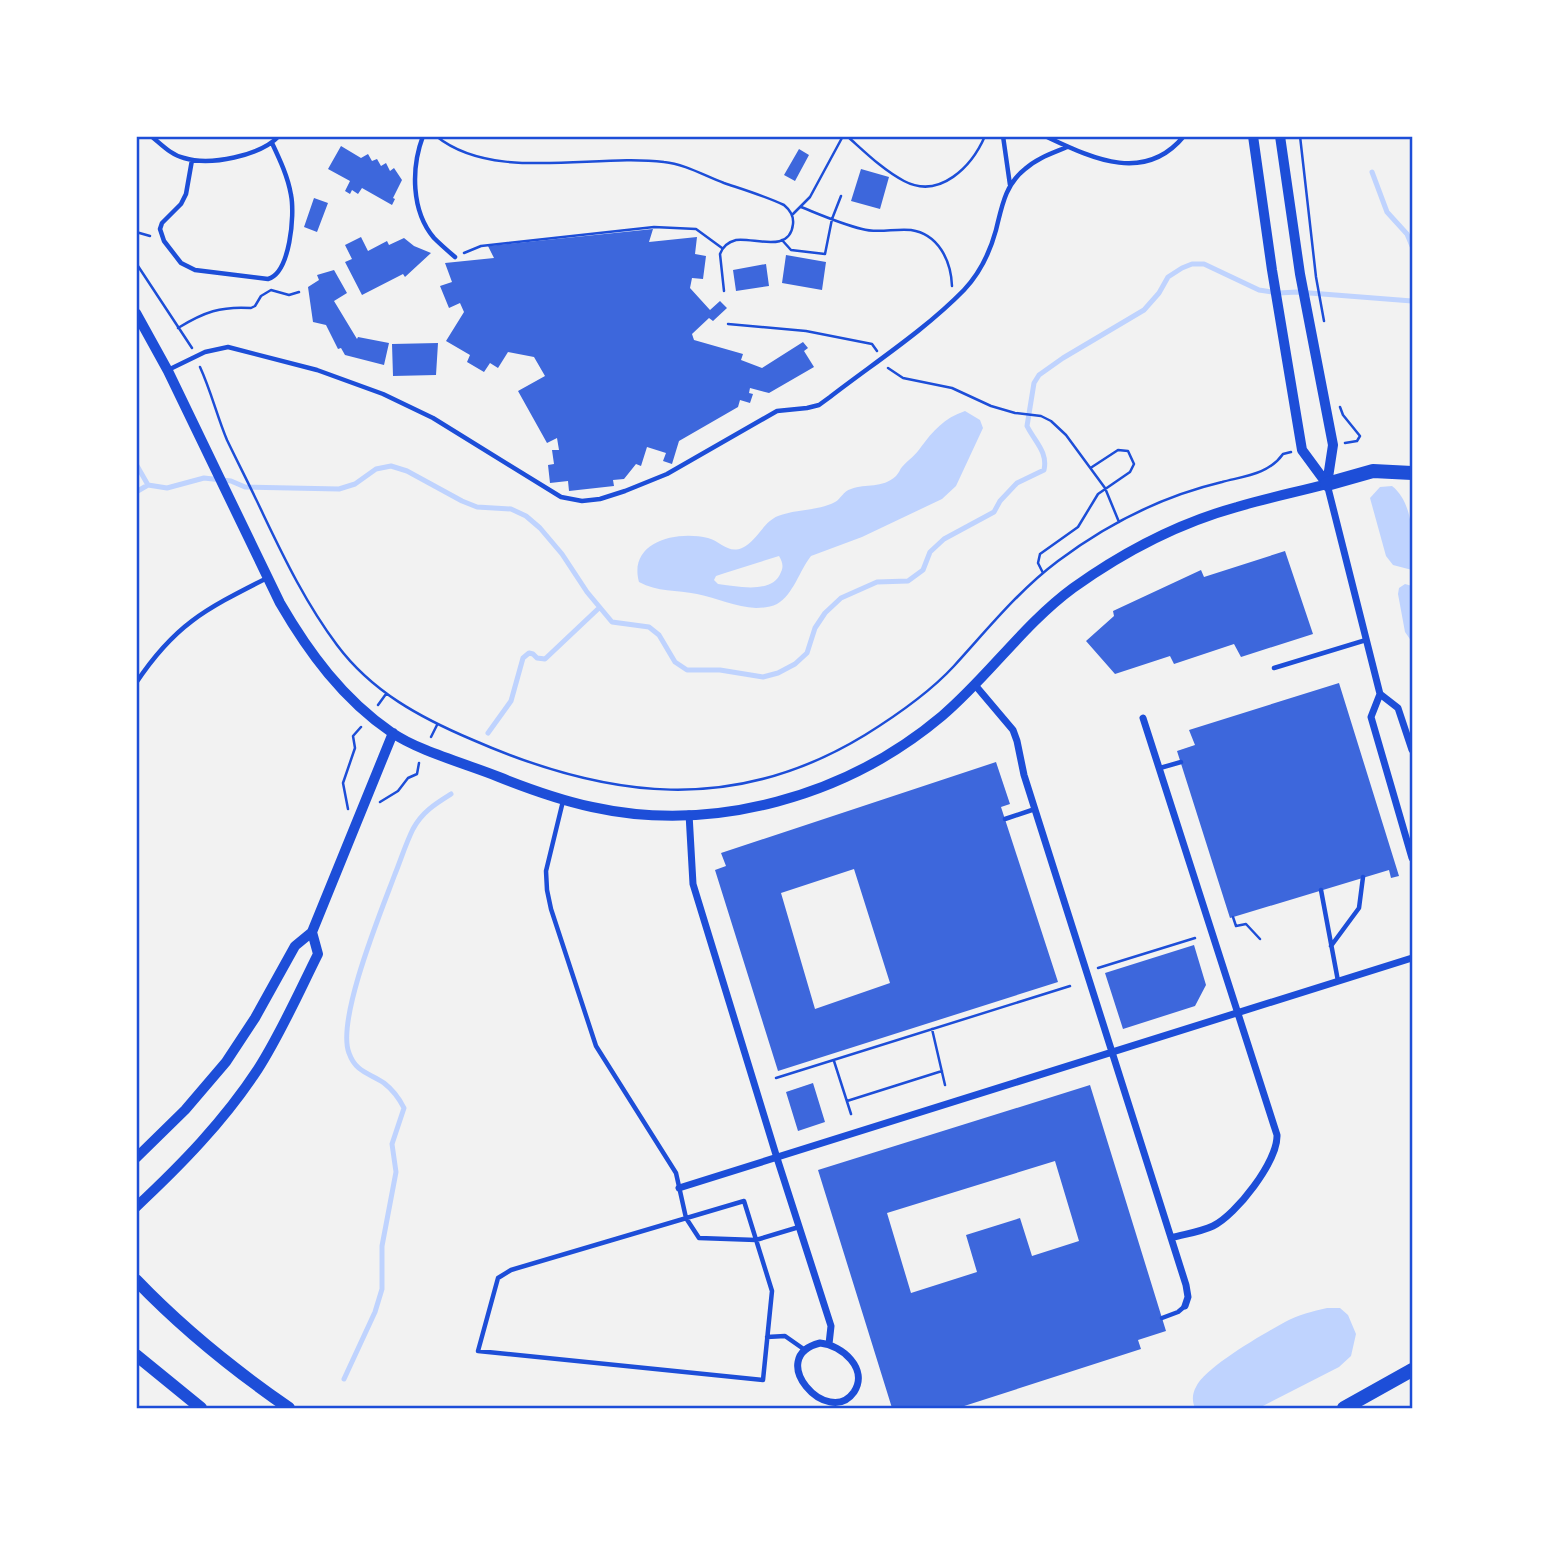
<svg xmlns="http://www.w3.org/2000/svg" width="1549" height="1545" viewBox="0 0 1549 1545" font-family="Lato,sans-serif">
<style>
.water{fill:#bfd3fe;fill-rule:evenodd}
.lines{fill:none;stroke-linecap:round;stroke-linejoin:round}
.stream{stroke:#bfd3fe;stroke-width:5}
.building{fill:#3d67dc;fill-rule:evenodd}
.path{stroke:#1d4ed8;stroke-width:2.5}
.service{stroke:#1d4ed8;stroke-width:4.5}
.minor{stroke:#1d4ed8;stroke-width:7}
.tertiary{stroke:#1d4ed8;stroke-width:10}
.primary{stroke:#1d4ed8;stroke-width:12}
.motorway{stroke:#1d4ed8;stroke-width:14}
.neatline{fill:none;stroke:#1d4ed8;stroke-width:2.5}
</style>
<rect width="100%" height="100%" fill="#f2f2f2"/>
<path class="water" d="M965 411 980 420 983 428 956 486 942 499 862 537 811 556C799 571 794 594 777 604 771 607 763 608 756 608 736 607 717 598 697 594 677 590 657 592 639 582 628 542 676 530 708 538 720 541 728 554 742 548 757 541 763 522 778 516 796 509 818 511 835 502 841 499 843 491 851 489 866 483 882 489 896 476 899 473 900 469 902 467 908 460 916 455 921 447 933 431 944 418 965 411ZM779 556C782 561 784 566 781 572 773 595 736 586 718 584L714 580 716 576 725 573Z
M1392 486C1415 504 1413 544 1412 570L1393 565 1386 556 1370 498 1380 487Z
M1405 584 1412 586V642L1405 632 1398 594 1399 588Z
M1327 1308H1340L1348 1315 1356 1334 1351 1356 1339 1367 1259 1408H1195C1192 1401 1192 1394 1196 1387 1205 1367 1265 1333 1285 1322 1298 1315 1313 1311 1327 1308Z"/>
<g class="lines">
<path class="stream" d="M1372 172 1387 212 1407 234 1412 246
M136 464 148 485
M136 492 148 485 167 488 204 478 231 481 245 487 339 489 355 484 376 469 391 466 407 471 462 501 477 507 511 509 526 516 540 528 562 554 587 592 612 622 649 627 659 635 675 662 687 670H720L763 677 778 673 795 664 807 653 815 628 825 613 841 598 877 582 908 581 923 570 930 552 944 539 994 512 1000 501 1017 483 1044 470C1048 452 1035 442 1027 426L1034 383 1039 375 1063 358 1144 310 1159 293 1168 277 1182 268 1192 264H1204L1259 290 1279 293 1297 292 1412 301
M488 733 511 701 523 658 529 653 533 654 537 658 545 659 599 608
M344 1379 375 1312 382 1289V1246L396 1172 392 1144 404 1108C399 1098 393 1090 384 1083 370 1073 356 1073 349 1053 336 1020 382 909 395 874 401 859 406 843 413 829 422 812 435 804 451 794"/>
</g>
<path class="building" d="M341 146 361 158 368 154 372 161 377 159 381 166 386 163 390 171 394 168 402 180 393 198 395 199 392 205 362 188 358 194 352 190 350 194 345 191 350 181 328 169Z
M799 149 809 155 795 181 784 175Z
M861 169 889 177 880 209 851 201Z
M314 198 328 203 317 232 304 227Z
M653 229 649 242 697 237 695 254 706 256 703 279 692 278 690 288 710 310 720 301 727 308 713 321 709 318 692 334 694 340 743 354 741 360 762 368 803 342 808 348 804 351 814 367 769 393 750 388 749 393 753 394 750 403 740 400 738 407 679 441 672 464 663 461 666 453 647 447 641 466 636 464 624 479 613 480 614 486 569 491 568 481 550 483 548 465 554 464 552 450H559L557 438 547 443 518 391 545 376 534 357 508 352 498 368 490 363 484 372 467 362 470 355 446 341 464 312 460 303 449 308 440 286 452 282 445 263 494 258 488 246Z
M361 237 368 251 387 241 389 245 404 238 414 246 431 253 405 277 403 274 362 295 345 262 352 259 345 245Z
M786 255 826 262 822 290 782 283Z
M766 264 769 286 736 291 733 270Z
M334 270 347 293 334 301 357 339 358 337 389 343 384 365 345 355 341 348 338 349 326 325 313 322 308 287 319 280 317 275Z
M438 343 436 375 393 376 392 344Z
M1285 551 1313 634 1241 657 1234 644 1174 664 1170 656 1115 674 1086 641 1114 616 1113 611 1201 570 1204 577Z
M1339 683 1399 876 1391 878 1389 870 1230 918 1177 751 1195 745 1189 730Z
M996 762 1010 804 1001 807 1058 982 778 1071 715 870 726 866 721 853ZM854 869 890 983 815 1009 781 893Z
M1194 945 1206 985 1195 1006 1123 1029 1105 973Z
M813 1083 825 1122 798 1131 786 1092Z
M1090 1085 1166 1331 1138 1340 1141 1349 958 1408H925L924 1406 892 1408 818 1170ZM1055 1161 1079 1241 1032 1256 1020 1218 966 1235 977 1272 911 1293 887 1213Z"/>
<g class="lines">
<path class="path" d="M436 136C494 183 594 153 664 162 685 164 705 176 724 183 745 190 765 196 784 205 790 210 794 216 793 224 790 254 753 237 736 240 728 242 723 246 720 254L724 291
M847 136C865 152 883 170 904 181 940 200 972 166 985 136
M1300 136 1316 277 1324 321
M801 207C821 215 841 224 862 229 878 234 895 228 911 230 938 234 951 260 952 286
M792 215 810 197 843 136
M136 232 150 236
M782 240 791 250 825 254 832 219 841 196
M464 253 481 246 654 227 696 229 722 248
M136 263 192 348
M728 324 806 331 872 344 877 351
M178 328C204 312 221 306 251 308L255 306 261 296 271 290 289 295 299 292
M200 367C211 391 217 416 227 440 239 465 252 490 264 516 285 560 307 605 337 645 372 692 421 718 473 740 608 799 734 815 865 735 894 717 930 692 954 666 987 630 1018 591 1058 561 1106 525 1163 496 1222 482 1245 476 1269 474 1283 454L1291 452
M888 368 903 378 952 388 991 406 1015 413 1041 416 1051 421 1066 435 1105 488 1119 522
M1340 407 1343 415 1360 436 1357 441 1345 443
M1043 573 1038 563 1040 554 1078 527 1098 494 1130 472 1134 464 1128 451 1118 450 1092 467
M378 705 386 694
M431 737 437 725
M380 802 398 791 408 778 417 774 419 763
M348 809 343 783 355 748 353 736 361 727
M1233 917 1236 926 1246 924 1260 939
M1098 968 1195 938
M932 1029 945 1085
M834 1061 851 1114
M776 1078 1070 986
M847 1101 942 1071"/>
<path class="service" d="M151 136C161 144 171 155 184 158 210 166 260 156 279 136
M423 136C411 168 411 211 434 238 441 245 448 251 455 257
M1003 136 1010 185
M1045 136C1090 157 1144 185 1184 136
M192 160 186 194 181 204 162 223 160 229 164 241 181 263 195 270 268 279C290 273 295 215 291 195 288 177 280 160 272 143
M168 370 205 352 228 347 317 370 383 394 433 418 561 497 582 501 600 499 625 491 667 474 777 411 807 408 819 405 830 397C874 363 925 330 964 290 980 273 990 252 996 230 1002 206 1005 185 1025 169 1037 158 1053 153 1067 147
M1274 668 1366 640
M136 683C175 624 206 609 267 578
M1160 768 1181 762
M563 801 546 871 547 890 551 909 596 1046 676 1173 686 1218 699 1238 756 1240 799 1227
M1005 819 1035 809
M1321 890 1338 981
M1331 946 1359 908 1363 877
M744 1201 772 1291 763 1380 478 1351 498 1278 511 1270Z
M1162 1318 1178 1312 1185 1306
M767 1337 785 1336 805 1350"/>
<path class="minor" d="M1327 484 1380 694 1371 717 1412 858
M975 685 1013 730 1017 741 1024 775 1186 1285 1188 1297 1185 1306
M1380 694 1398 708 1412 750
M1143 718 1277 1135C1278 1161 1236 1215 1213 1226 1200 1232 1185 1234 1171 1238
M689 814 693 884 777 1158 831 1326 829 1344
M679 1188 1412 958
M820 1343C842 1345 869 1369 854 1392 828 1429 764 1357 820 1343Z"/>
<path class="tertiary" d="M1253 136 1272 270 1302 450 1327 484
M1280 136 1300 274 1333 445 1327 484
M136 313 168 371 280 603C309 653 343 699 391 732 418 751 467 764 499 777 529 789 560 800 592 807 714 834 847 796 942 716 988 677 1024 624 1073 588 1122 553 1179 523 1237 507 1267 498 1297 492 1327 484
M136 1158 185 1110 226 1062 255 1018 295 946 312 932 393 733
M136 1207C181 1165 224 1121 258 1069 281 1033 299 992 318 954L312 932"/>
<path class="primary" d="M136 1280C183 1329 234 1370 289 1408
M136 1355 201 1408"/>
<path class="motorway" d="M1327 484 1373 471 1412 473
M1344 1408 1412 1370"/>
</g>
<rect width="1549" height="1545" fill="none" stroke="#ffffff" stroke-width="276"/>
<rect x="138" y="138" width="1273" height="1269" class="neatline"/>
</svg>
